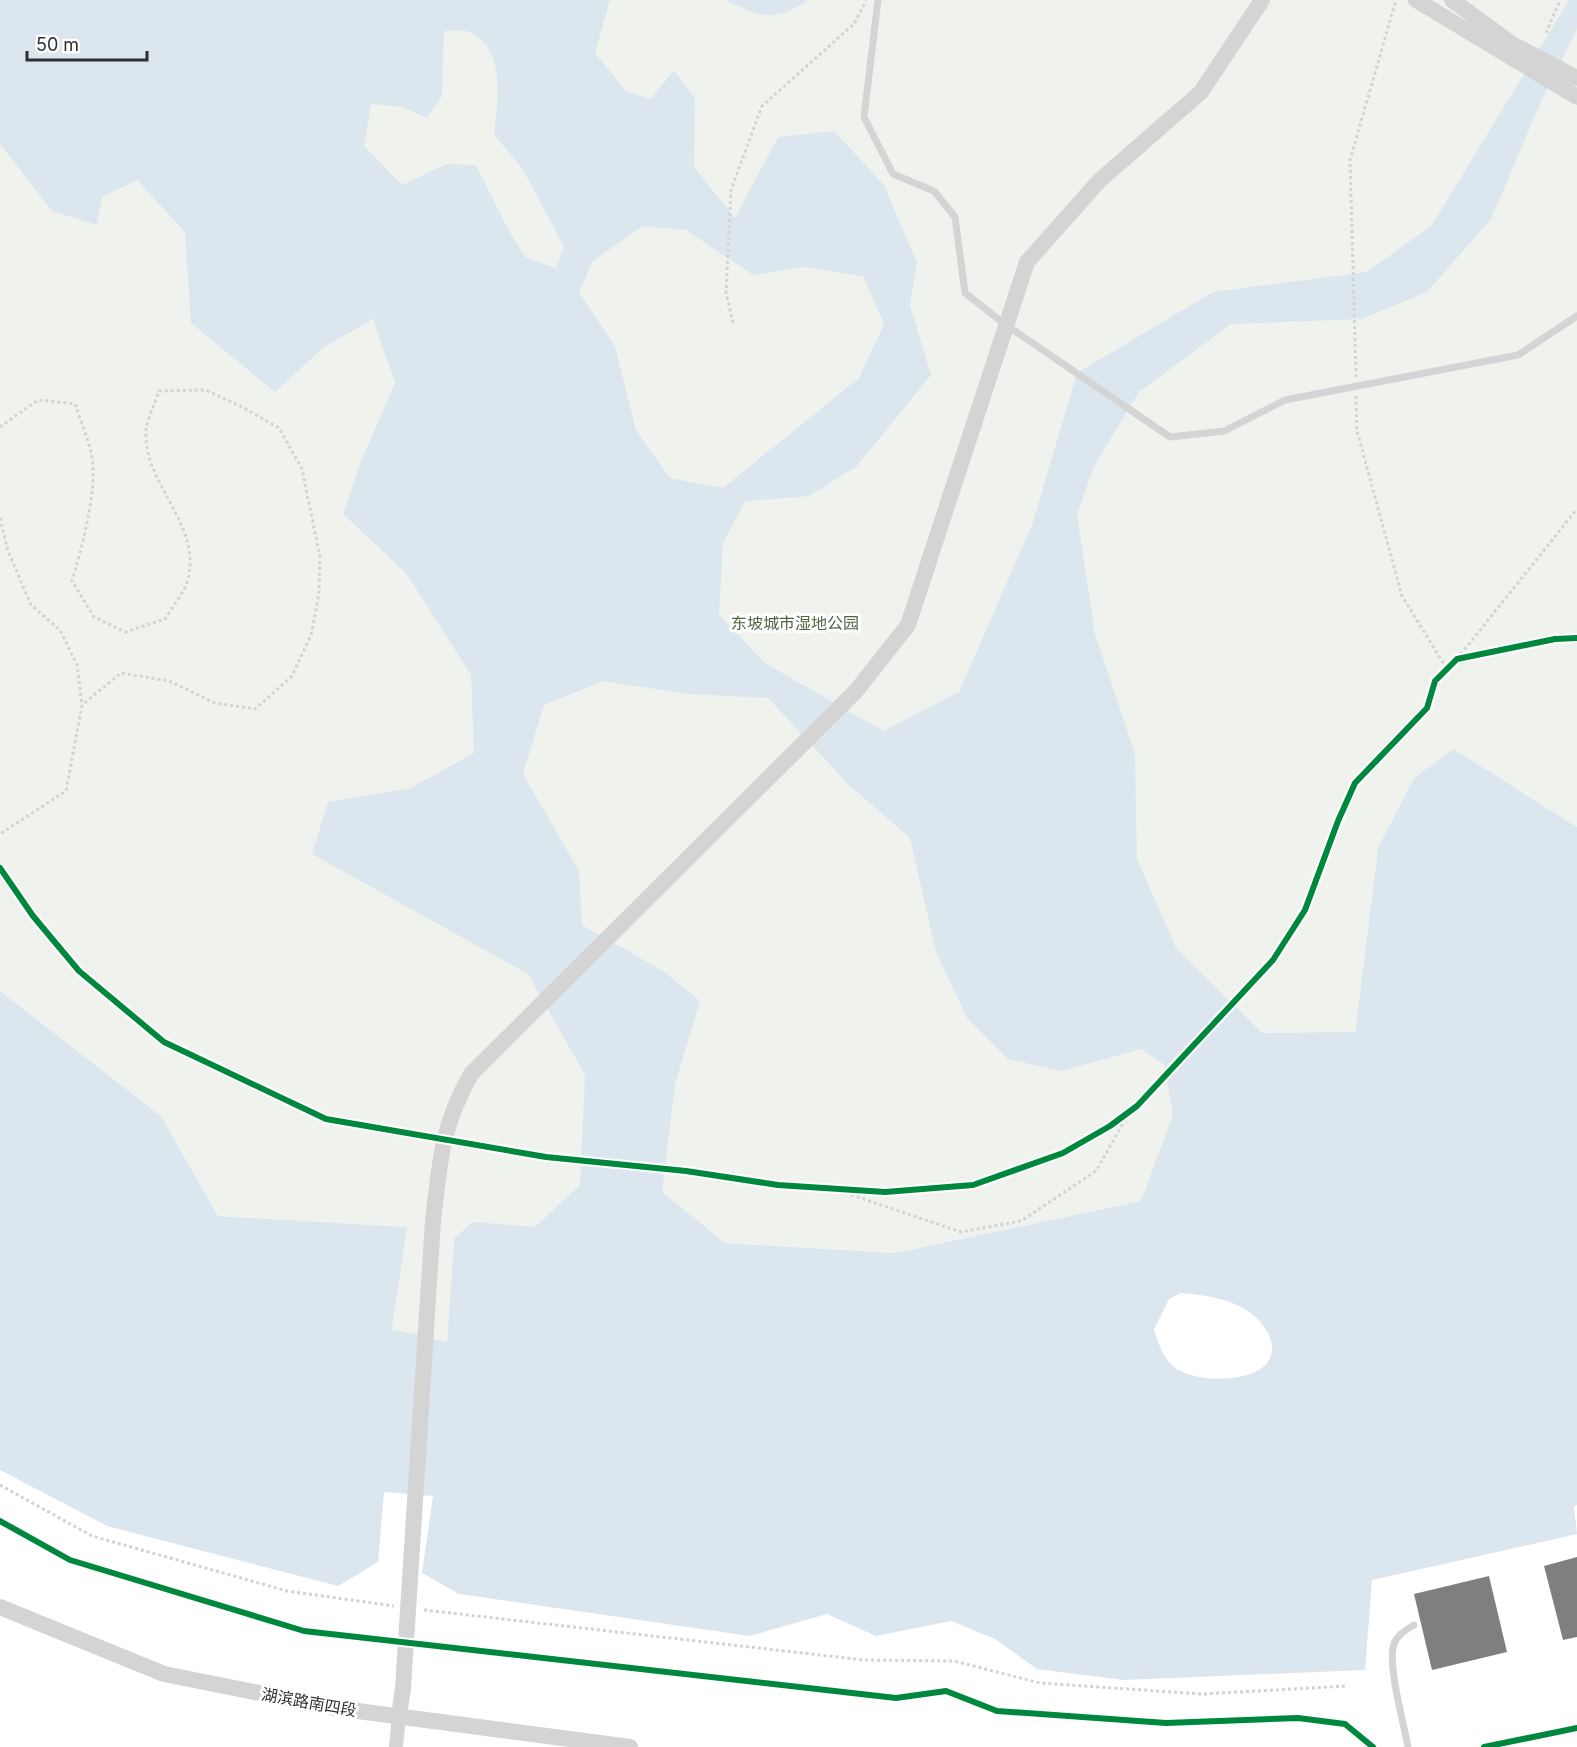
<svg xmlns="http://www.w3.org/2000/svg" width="1577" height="1747" viewBox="0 0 1577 1747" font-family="Inter,'Noto Sans SC',sans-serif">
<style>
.green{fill:#f0f3ed}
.water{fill:#dce6ef;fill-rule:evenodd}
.building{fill:#7f7f7f}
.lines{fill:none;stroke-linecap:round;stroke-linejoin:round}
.path{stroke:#d3d3d3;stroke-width:3;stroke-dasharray:3 3;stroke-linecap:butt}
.service{stroke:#d4d4d4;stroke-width:7}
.minor{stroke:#d4d4d4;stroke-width:14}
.tertiary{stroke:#d4d4d4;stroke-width:16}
.tertiary-bridge{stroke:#d4d4d4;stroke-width:16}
.cycleway-casing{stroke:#fff;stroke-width:10}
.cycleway{stroke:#00873e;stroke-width:6}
.labels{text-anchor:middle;stroke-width:6;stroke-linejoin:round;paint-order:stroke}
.park-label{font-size:16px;fill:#506541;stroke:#fff}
.street-label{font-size:16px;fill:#2f2f2f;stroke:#fff}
</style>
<rect width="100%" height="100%" fill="#fff"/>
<path class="green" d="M0 0H1577V827L1454 749 1378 848 1355 1032 1141 1201 895 1253 725 1243 454 1239 447 1343 392 1329 406 1227 218 1216 161 1116 0 991Z"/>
<path class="water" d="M0 0H610L595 53 626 91 651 99 674 70 695 99 694 167 735 218 778 137 834 131 884 185 917 263 910 305 931 375 856 467 809 496 745 501 723 543 719 615 765 663 883 731 959 692 1032 525 1077 373 1213 292 1367 272 1432 225 1569 0H1577V29L1542 99 1491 219 1427 292 1362 319 1231 324 1139 392 1094 466 1077 515 1095 634 1135 754 1137 859 1176 948 1262 1033 1355 1032 1378 848 1414 778 1454 749 1577 827V1505L1574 1506 1577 1534 1372 1580 1365 1670 1123 1680 1037 1669 995 1639 951 1621 876 1636 827 1614 750 1636 459 1594 422 1573 433 1496 384 1492 378 1562 338 1586 107 1526 0 1470V991L161 1116 218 1216 407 1227 392 1329 447 1342 454 1239 472 1222 535 1227 580 1185 585 1075 528 974 312 854 328 802 411 788 474 753 471 675 406 573 343 514 362 459 395 383 373 319 324 347 275 392 191 323 185 232 137 180 102 197 97 225 52 211 0 144ZM444 31C452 31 465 29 472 33 507 52 497 103 494 135L522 168 564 247 556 268 525 257 508 229 476 165 446 164 402 185 364 146 371 104 402 107 427 118 442 96ZM643 226 686 230 753 275 804 267 863 276 884 324 859 378 723 488 670 478 636 430 615 346 579 292 593 261ZM603 681 688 694 768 698 849 785 910 838 936 952 967 1018 1008 1059 1061 1071 1141 1049 1164 1064 1173 1115 1141 1201 895 1253 725 1243 662 1192 675 1084 700 1001 663 971 582 925 579 871 523 774 544 705ZM1181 1293C1213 1296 1251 1301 1268 1333 1273 1342 1274 1354 1267 1363 1251 1384 1191 1383 1173 1366 1163 1357 1157 1341 1154 1329L1169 1299Z
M725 0H808C774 24 759 16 725 0Z"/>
<path class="building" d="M1577 1557V1637L1563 1640 1544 1566Z
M1489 1576 1507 1652 1432 1670 1414 1594Z"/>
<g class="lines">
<path class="path" d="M1546 33 1560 0
M733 323 726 293 731 190 762 106 854 24 866 1
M1356 377 1350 160 1396 0
M1356 396 1357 431 1402 596 1447 669
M0 427 38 400 75 404C80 419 87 436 91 452 99 486 82 547 72 581L94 617 125 632 165 619C172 607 185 592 188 579 202 524 143 484 146 431 147 419 155 403 159 391L205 390 240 406 279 428 302 469 320 557 319 594 311 635 292 676 255 709 215 703 169 681 121 673 82 705
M0 518 8 551 31 605 60 630 77 665 82 705 66 791 0 834
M1457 659 1577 509
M834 1189 961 1232 1021 1221 1096 1171 1130 1111
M0 1485 92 1536 287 1591 394 1606
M424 1610 864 1660 954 1661 1040 1683 1202 1694 1346 1686"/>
<path class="service" d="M878 0 864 117 893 174 934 191 955 217 965 293 1006 325 1170 437 1224 431 1285 400 1518 355 1577 316
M1408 1747C1404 1724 1387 1664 1394 1644 1397 1635 1406 1630 1414 1625"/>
<path class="minor" d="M396 1747 399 1716"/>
<path class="tertiary" d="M1416 0 1577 97
M1452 0 1512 44 1577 78
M433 1221C440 1161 441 1128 471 1074L856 691 908 625 1027 262 1099 181 1201 92 1262 0
M0 1607 164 1674 335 1708 630 1747
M399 1716 403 1688"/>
<path class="tertiary-bridge" d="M403 1688 433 1221"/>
<defs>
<path id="cycleway" d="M0 868 33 916 79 971 164 1042 326 1119 546 1157 686 1171 778 1185 885 1192 973 1185 1063 1153 1110 1126 1137 1106 1273 960 1305 910 1338 821 1355 783 1427 708 1435 681 1457 659 1555 639 1577 638
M0 1521 70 1560 304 1631 896 1698 946 1691 997 1711 1166 1723 1298 1718 1345 1724 1373 1747
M1484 1747 1577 1728"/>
</defs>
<use href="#cycleway" class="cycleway-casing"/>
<use href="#cycleway" class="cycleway"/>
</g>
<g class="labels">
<g class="park-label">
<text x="795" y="629">东坡城市湿地公园</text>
</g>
<g class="street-label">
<text transform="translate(309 1702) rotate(10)" y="6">湖滨路南四段</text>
</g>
</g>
<path d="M27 51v9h120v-9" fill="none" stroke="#2f2f2f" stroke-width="3"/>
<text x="36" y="51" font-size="18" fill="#2f2f2f" stroke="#ffffff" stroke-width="4.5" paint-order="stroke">50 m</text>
</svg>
